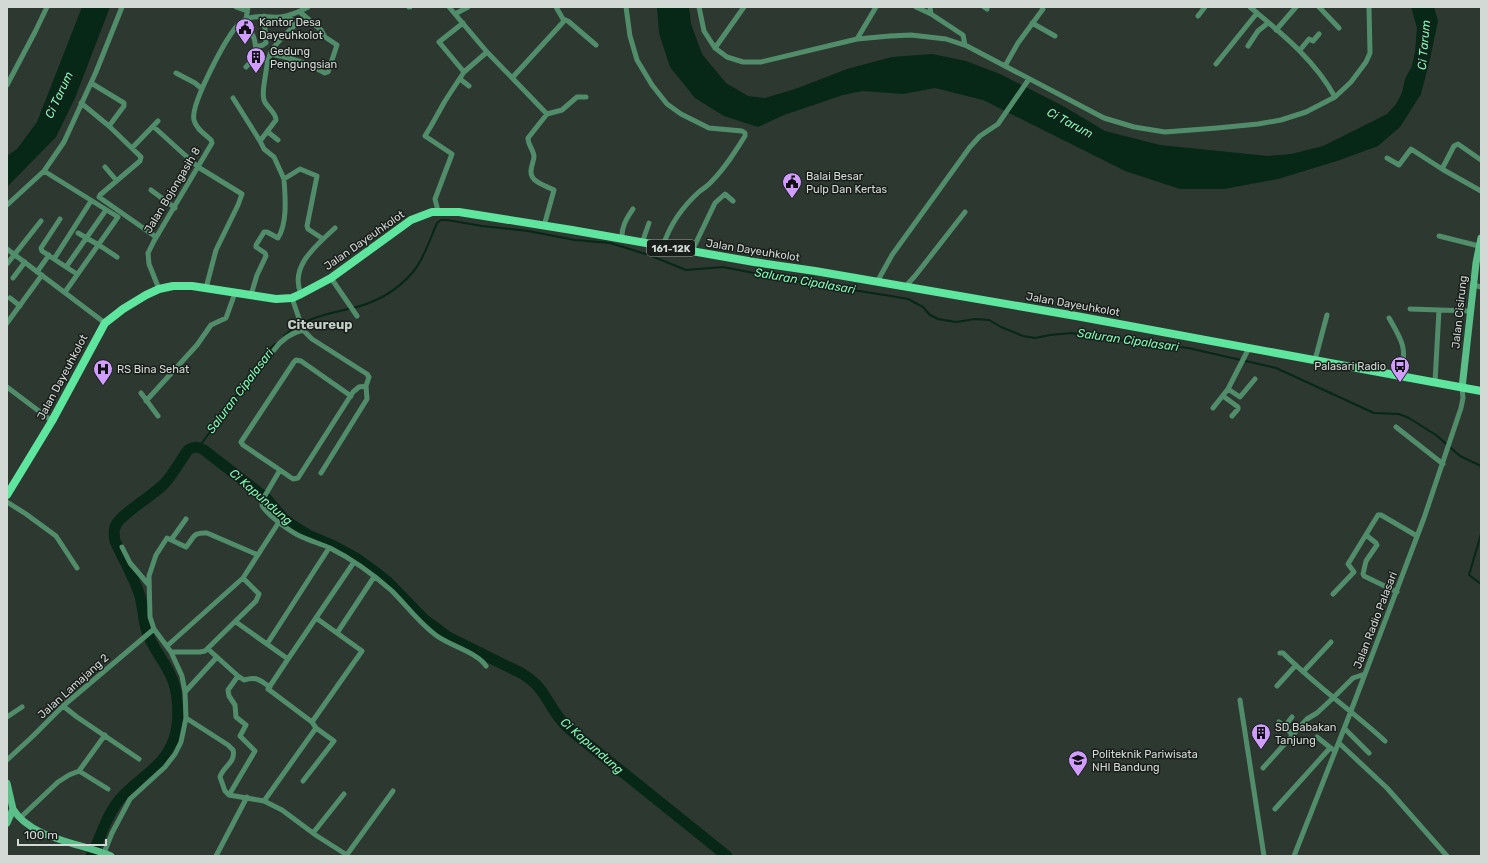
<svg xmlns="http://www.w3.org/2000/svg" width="1488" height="863" viewBox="0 0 1488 863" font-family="Rubik,sans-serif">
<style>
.water{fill:#072717}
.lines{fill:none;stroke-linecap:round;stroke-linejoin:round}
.stream{stroke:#072717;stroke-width:2}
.river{stroke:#072717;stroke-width:11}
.street{stroke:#518d6b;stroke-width:5}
.secondary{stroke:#5abf88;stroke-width:7}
.primary{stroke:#5ee59e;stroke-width:8}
.labels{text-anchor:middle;stroke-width:3;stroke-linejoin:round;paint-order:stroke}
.shield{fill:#191e1b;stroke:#9ba29d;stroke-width:1}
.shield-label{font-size:10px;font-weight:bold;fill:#d3dad5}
.poi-label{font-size:11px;fill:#d3dad5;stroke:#191e1b;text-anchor:start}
.street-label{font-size:11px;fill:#d3dad5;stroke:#191e1b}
.water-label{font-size:12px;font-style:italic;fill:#7dfeb7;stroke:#191e1b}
.quarter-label{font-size:13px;font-weight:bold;fill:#c2d0c7;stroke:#191e1b}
</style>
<rect width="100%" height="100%" fill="#2d3831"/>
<path class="water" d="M82 7H110L75 98 56 137 7 187V156L17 149 37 122Z
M657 7H689L691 24 702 54 726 83 748 96 765 98 798 88 847 69 892 57 932 54 966 61 1000 74 1063 106 1105 131 1160 145 1268 156 1291 154 1323 146 1387 114 1396 104 1402 93 1405 79 1412 66 1415 52 1417 28 1411 7H1434L1438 21 1430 59 1421 94 1400 127 1378 146 1337 161 1278 179 1224 189H1180L1125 171 983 100 935 88 903 94 863 91 843 95 784 115 758 127 724 116 695 98 670 67 659 33Z"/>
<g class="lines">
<path class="stream" d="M284 336C305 318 323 315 348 309 373 304 396 292 413 272 424 259 430 239 437 223L441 220H447L482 226 528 231 575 240 610 243 649 255 686 270 723 267 795 281 891 296 908 299 923 307 930 315 938 319 956 322 975 319 989 320 1001 327 1023 336 1035 338 1050 335 1072 333 1112 340 1137 341 1188 348 1276 368 1374 413 1399 414 1409 418 1436 435 1460 456 1481 466
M199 447 269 350 275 344
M1481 534 1469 575 1481 584"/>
<path class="river" d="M91 856C101 838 106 815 120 799 138 778 164 768 174 739 180 721 179 691 170 674 163 659 152 647 147 632 143 620 143 607 140 596 134 577 123 559 115 541 114 536 113 530 116 525 121 514 154 495 165 483 174 473 180 461 188 450 194 446 198 446 204 450L266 498 284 519 292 525 308 535 334 546 356 558 378 574 388 582 425 620 436 628 448 637 521 673C541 685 543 694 555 712 560 720 567 727 574 733L727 856"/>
<path class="street" d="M236 7 247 11
M409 7H410
M449 7 487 52 547 114
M556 7 563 19 568 21 596 45
M626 7 630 36 637 60 652 85 667 104 681 114 709 128 742 131 745 133V136C735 152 725 168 712 181 709 185 704 188 700 191 682 207 670 224 663 246
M699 7 704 31 715 48 727 57 743 62H761L857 39 890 36 911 35 946 39 967 46 1104 118 1134 127 1165 132 1217 128 1258 124 1281 120 1306 112 1335 97 1351 82 1366 62 1370 53 1369 7
M916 7 931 14 963 35 965 45
M930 7 931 14
M984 7 987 9
M1250 7C1282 34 1314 59 1335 97
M1319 7 1339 28
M455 14 468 7
M1198 16 1205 7
M246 19 248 7
M243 22C254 33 256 40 256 56L246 67
M1032 23 1055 36
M1276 30 1296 7
M857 39 876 7
M1248 46 1258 31 1268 23
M256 47 263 45 266 43 264 16
M715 48 744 7
M1300 50 1309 39 1313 41 1319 34
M270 54C289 57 308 63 325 73L328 72 337 45 325 37 321 30 300 12
M256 56 267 61
M1216 64 1257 13
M1005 66 1018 43 1043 9 1042 7
M464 72 487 52
M176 73 195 83 202 89
M512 78 565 20
M460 79 469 86
M91 83 124 103V106L109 126
M7 85 35 32 47 7
M233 98 260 141 276 120C276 112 266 107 264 100 262 93 264 85 265 78 269 47 273 47 294 26L289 15
M81 103 109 126 141 157 140 161 100 195 99 197 156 237
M154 127 198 167 242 194 238 205 216 250 206 288
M268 132 278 140
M260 141 264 149 274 157 284 179 300 169 317 176 307 226 308 229 323 239
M132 148 158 121
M1387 158 1399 165 1411 149 1442 169 1454 146 1458 144 1481 160
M105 167 116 180
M1442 169 1481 191
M44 171 118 217 65 292
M151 190 175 208
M7 205 44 171 64 142 96 72 122 7
M438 211 435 199 452 154 425 136 431 126 445 101 464 72 439 42 463 23
M544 226 554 190C546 186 530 182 531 171 531 166 534 161 534 156 533 149 528 145 528 138L547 114 562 110 577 97H586
M78 233 102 247 117 257
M1439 236 1479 246
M622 239C621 228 626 219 633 209
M642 243 649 223
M7 249 105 323
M692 251 715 203 725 194 733 201
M54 259 42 251 41 248 60 219
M7 264 41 221
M66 267 54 259 91 201
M37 272 49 255
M77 274 66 267 106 210
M13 278 25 262
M331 278 357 316
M877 282 892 255 970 147 980 136 998 124 1029 79
M1473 285 1481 287
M905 287 915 276 965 212
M159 289 149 264 148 253 154 241 212 143 211 140C205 134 196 129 194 120 190 105 223 45 233 31 236 27 241 22 246 19 257 14 268 18 280 17 290 16 299 12 308 7
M301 294C289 266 317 245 335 228
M251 295 257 275 266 256 265 253 256 247V245L264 232H267L278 238C288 222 285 196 284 179
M10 298 20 306
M292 298 303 330 312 339 367 374 369 377 366 386 359 387 353 392 298 478 293 479 280 470 263 499C262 502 261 505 263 507 270 517 291 532 302 537 311 541 321 544 330 548 352 559 374 575 392 591 407 606 420 624 437 636 451 646 478 653 486 666
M1410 309 1470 311
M1389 318C1403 342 1407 348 1401 376
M7 323 42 275
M274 350C281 340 291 333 303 330
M1315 360 1327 315
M1435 382 1439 310
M7 387 52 421
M1228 389 1240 397 1255 379
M141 393 158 416
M1223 396 1238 407V409L1232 416
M146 401 197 345 211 325 226 318 235 293
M1213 408 1228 389 1249 348
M1396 427 1443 464
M280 470 243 445 241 442 294 362 296 360 301 361 351 396
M321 473 367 399 366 386
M7 502 26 514 56 536 77 568
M1366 535 1376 543 1377 545 1366 561 1363 574 1364 576 1397 592
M171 540 186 519
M122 547 130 563 148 584
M1333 594 1354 572 1348 564 1378 515H1381L1417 536
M236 622 288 659 354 562
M337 633 374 577
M267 644 329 548
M167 646 243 578 279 522
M208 649 238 676
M171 652H200L205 651 256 601 259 594 243 578
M1280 653H1283C1315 685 1352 711 1385 741
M288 659 268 689 312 722
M1303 672 1331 642
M1277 686 1296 665
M185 692 217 657
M1240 700 1264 856
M63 706 77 717 139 759
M7 717 22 707
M186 718 228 745 233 750C236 763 223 766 220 777L225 791 229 795 264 801 282 810 317 836 347 855
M1279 722 1285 726 1292 735
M1285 726 1292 717
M1345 729 1369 753
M1317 737 1332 749
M1339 743 1387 788 1447 856
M7 760 33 736 63 706 154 629
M1263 768 1307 719 1317 713 1333 698 1353 678 1365 674
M79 771 108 789
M303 781 334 741 316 728
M229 795 255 751 240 736 246 725 236 717 235 705 229 696 228 690 238 676 244 680C257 676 259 680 270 687
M264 801 316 728 312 722 362 651 316 618
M1275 809 1330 748
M20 818 58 782 69 775 79 771 105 735
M313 833 344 794
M104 853 112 833 130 799 165 767 175 754 181 742 186 718 185 692 182 676 171 652 154 629 150 617 149 576 156 555 167 538 186 547C194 538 192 532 207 533L258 555
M216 856 247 797
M346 856 393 791
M1294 856 1351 711 1424 518 1461 408 1463 398 1462 388"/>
<path class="secondary" d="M1462 388 1476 263 1481 238
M7 783 13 809 7 823
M13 809C31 839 81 843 111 856"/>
<path class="primary" d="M7 495 52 421 105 323 123 309 146 295 159 289 173 286H192L276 299 292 298 301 294 331 278 411 220 432 212H459L572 230 754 262 815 271 1076 316 1481 391"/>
</g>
<defs>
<symbol id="civic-pin" viewBox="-11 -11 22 30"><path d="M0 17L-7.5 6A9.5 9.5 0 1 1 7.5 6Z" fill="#d09dff" stroke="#191e1b"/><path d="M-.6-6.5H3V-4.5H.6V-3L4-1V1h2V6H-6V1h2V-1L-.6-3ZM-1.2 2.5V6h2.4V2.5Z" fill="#111"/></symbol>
<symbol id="building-pin" viewBox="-11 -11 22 30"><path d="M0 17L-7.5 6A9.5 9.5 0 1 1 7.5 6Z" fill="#d09dff" stroke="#191e1b"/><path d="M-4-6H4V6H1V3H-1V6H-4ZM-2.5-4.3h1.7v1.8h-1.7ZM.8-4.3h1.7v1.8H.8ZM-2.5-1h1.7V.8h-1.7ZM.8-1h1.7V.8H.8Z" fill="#111"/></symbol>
<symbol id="bus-pin" viewBox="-11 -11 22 30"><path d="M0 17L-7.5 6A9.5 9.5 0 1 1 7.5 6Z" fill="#d09dff" stroke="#191e1b"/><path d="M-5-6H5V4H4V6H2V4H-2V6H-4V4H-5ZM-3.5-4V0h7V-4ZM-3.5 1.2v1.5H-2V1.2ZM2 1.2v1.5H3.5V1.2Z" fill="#111"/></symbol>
<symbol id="hospital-pin" viewBox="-11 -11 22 30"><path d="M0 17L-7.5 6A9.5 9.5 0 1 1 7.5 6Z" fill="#d09dff" stroke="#191e1b"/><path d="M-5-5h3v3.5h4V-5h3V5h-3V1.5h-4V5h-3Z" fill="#111"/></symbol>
<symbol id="university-pin" viewBox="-11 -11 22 30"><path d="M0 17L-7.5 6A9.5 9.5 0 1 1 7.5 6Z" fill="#d09dff" stroke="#191e1b"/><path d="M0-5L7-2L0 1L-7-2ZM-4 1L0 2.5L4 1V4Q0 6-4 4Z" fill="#111"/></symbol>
</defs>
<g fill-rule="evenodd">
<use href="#civic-pin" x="234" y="17" width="22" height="30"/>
<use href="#building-pin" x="245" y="46" width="22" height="30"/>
<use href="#civic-pin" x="781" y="171" width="22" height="30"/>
<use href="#bus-pin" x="1389" y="355" width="22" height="30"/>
<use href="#hospital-pin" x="92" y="358" width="22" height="30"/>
<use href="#building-pin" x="1250" y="722" width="22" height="30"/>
<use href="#university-pin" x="1067" y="749" width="22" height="30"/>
</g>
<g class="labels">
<rect class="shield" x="647" y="240" width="48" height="16" rx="3"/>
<g class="shield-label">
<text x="671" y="252">161-12K</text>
</g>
<g class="poi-label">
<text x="259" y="26">Kantor Desa<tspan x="259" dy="13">Dayeuhkolot</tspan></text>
<text x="270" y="55">Gedung<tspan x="270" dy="13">Pengungsian</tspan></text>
<text x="806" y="180">Balai Besar<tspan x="806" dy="13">Pulp Dan Kertas</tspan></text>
<text x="1386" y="370" text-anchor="end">Palasari Radio</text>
<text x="117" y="373">RS Bina Sehat</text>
<text x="1275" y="731">SD Babakan<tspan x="1275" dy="13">Tanjung</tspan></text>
<text x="1092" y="758">Politeknik Pariwisata<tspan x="1092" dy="13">NHI Bandung</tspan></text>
</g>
<g class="street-label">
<text transform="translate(172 190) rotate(-59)" y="4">Jalan Bojongasih 8</text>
<text transform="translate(364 240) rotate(-35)" y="4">Jalan Dayeuhkolot</text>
<text transform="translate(753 250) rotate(9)" y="4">Jalan Dayeuhkolot</text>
<text transform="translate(1073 304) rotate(10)" y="4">Jalan Dayeuhkolot</text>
<text transform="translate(1459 312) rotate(-84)" y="4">Jalan Cisirung</text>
<text transform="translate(62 377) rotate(-62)" y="4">Jalan Dayeuhkolot</text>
<text transform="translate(1375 620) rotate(-69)" y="4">Jalan Radio Palasari</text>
<text transform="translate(73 686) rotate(-42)" y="4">Jalan Lamajang 2</text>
</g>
<g class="water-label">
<text transform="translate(1424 45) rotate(-85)" y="4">Ci Tarum</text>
<text transform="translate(59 95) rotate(-65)" y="4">Ci Tarum</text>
<text transform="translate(1070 123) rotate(28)" y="4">Ci Tarum</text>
<text transform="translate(805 281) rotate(10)" y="4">Saluran Cipalasari</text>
<text transform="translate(1128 340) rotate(8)" y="4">Saluran Cipalasari</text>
<text transform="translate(240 391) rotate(-53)" y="4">Saluran Cipalasari</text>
<text transform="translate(261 497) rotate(41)" y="4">Ci Kapundung</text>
<text transform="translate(592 746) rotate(41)" y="4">Ci Kapundung</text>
</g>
<g class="quarter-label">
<text x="320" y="329">Citeureup</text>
</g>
</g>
<rect width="1488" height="863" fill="none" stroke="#d3dad5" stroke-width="16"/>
<path d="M18 839v6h88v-6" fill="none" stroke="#d3dad5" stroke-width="2"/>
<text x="24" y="839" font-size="12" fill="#d3dad5" stroke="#191e1b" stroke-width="3" paint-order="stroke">100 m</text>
</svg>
